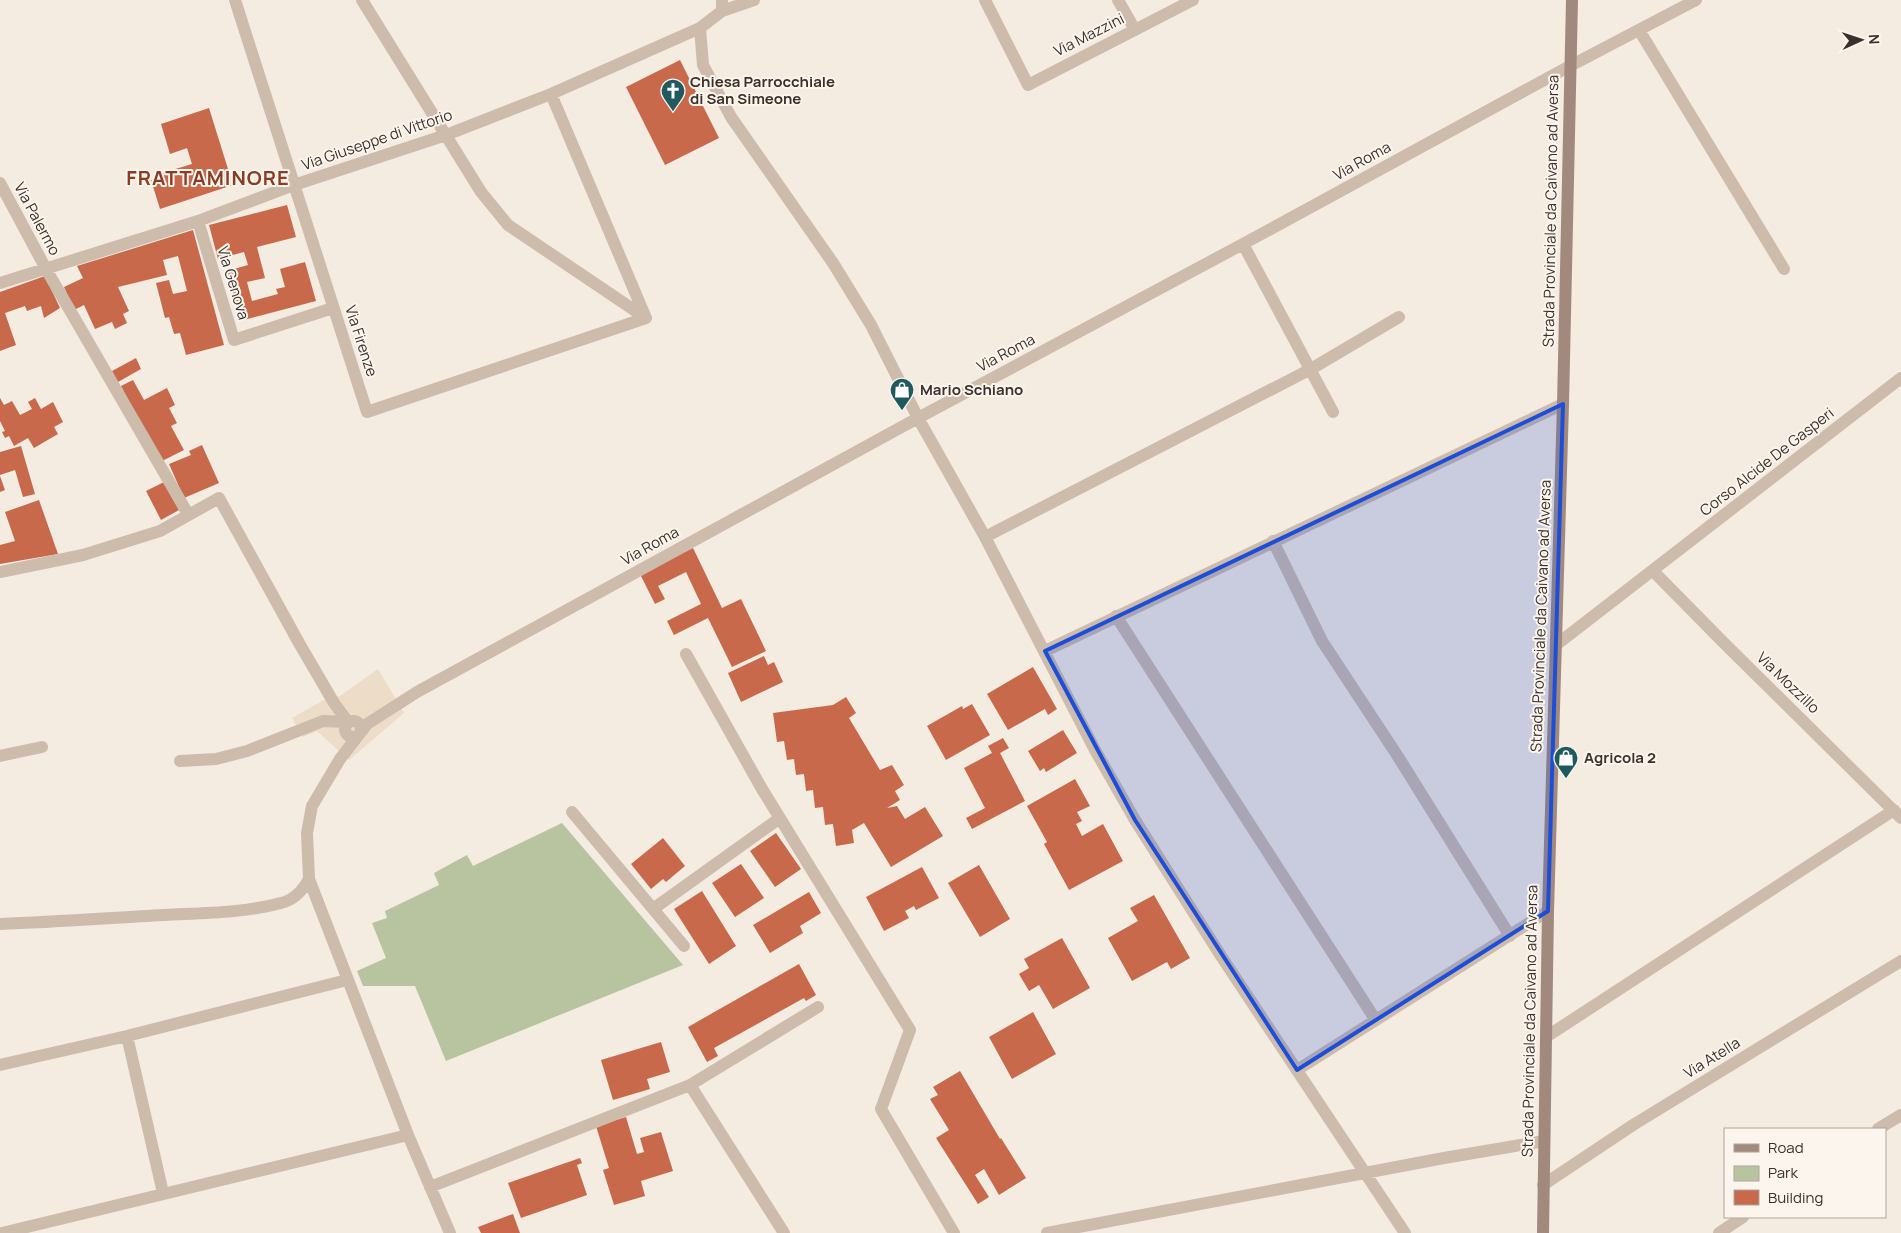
<svg xmlns="http://www.w3.org/2000/svg" width="1901" height="1233" viewBox="0 0 1901 1233" font-family="Manrope,sans-serif">
<style>
.green{fill:#b8c4a0}
.plaza{fill:#ecdcc8}
.building{fill:#c8694b}
.lines{fill:none;stroke-linecap:round;stroke-linejoin:round}
.minor{stroke:#cdbbac;stroke-width:12}
.tertiary{stroke:#cdbbac;stroke-width:12}
.secondary{stroke:#a18a7d;stroke-width:12}
.marked{fill:#1d4ed8;fill-opacity:0.2;stroke:#1d4ed8;stroke-width:4;stroke-linejoin:round}
.labels{text-anchor:middle;stroke-width:4;stroke-linejoin:round;paint-order:stroke}
.street-label{font-size:15px;fill:#3b302b;stroke:#fbf5ee}
.poi-label{font-size:15px;font-weight:bold;fill:#3b302b;stroke:#fbf5ee;text-anchor:start}
.district-label{font-size:20px;font-weight:bold;letter-spacing:1px;fill:#8c3b22;stroke:#fbf5ee}
</style>
<rect width="100%" height="100%" fill="#f4ebe1"/>
<path class="green" d="M562 823 683 965 446 1061 415 986H363L357 971 386 958 372 923 387 918 385 911 439 885 434 873 467 855 473 866Z"/>
<path class="plaza" d="M378 669 404 713 349 760 317 731 303 737 292 718 324 700 340 696Z"/>
<path class="building" d="M680 60 719 138 665 165 626 87Z
M209 108 233 185 160 209 151 180 163 176 162 173 192 164 187 148 170 154 161 124Z
M287 205 296 237 257 247 265 278 247 282 252 301 278 294 276 289 285 287 280 269 305 262 316 301 240 321 227 271 248 265 244 252 218 259 209 225Z
M193 230 224 345 186 355 180 333 174 334 169 317 165 318 156 283 169 280 173 294 187 291 178 256 163 260 167 275 118 287 129 311 123 314 127 323 115 329 112 322 95 329 84 305 74 310 64 287 83 278 77 266Z
M45 276 60 308 44 318 41 306 27 311 25 306 5 313 16 345 0 351V292Z
M136 358 141 369 118 382 112 371Z
M133 380 144 400 167 388 175 405 169 408 177 423 171 426 184 450 160 462 121 386Z
M0 398 4 405 12 401 20 415 32 409 28 402 35 398 41 409 53 402 63 422 54 427 58 434 34 448 28 438 14 446 9 436 5 438 2 432 5 431 0 421Z
M202 445 219 483 184 498 169 464 191 455 189 451Z
M21 446 35 494 23 497 15 470 0 475V452Z
M0 476 5 490 0 492Z
M164 482 179 510 161 520 146 491Z
M39 500 58 554 0 564V545L15 541 5 512Z
M693 548 722 608 741 599 766 651 732 667 708 618 674 635 667 621 701 604 686 572 658 586 665 599 655 604 640 574Z
M764 656 768 665 774 662 783 682 741 702 728 673Z
M1033 667 1057 709 1048 715 1045 709 1008 730 987 694Z
M846 697 856 713 849 718 880 770 892 765 904 785 895 791 900 800 887 808 897 806 905 819 925 807 943 836 891 867 864 823 852 830 854 843 836 846 833 824 825 825 823 807 815 808 813 790 806 791 804 774 796 775 794 759 787 760 784 741 777 742 773 713 833 705Z
M972 704 990 735 946 760 927 726 962 706 963 709Z
M1063 730 1077 753 1046 772 1044 768 1040 771 1028 751Z
M1003 738 1009 748 1000 753 1025 801 972 829 966 818 985 808 964 768 992 753 988 746Z
M1075 779 1090 806 1077 812 1082 821 1076 824 1082 836 1103 824 1123 861 1069 890 1044 844 1047 842 1027 806Z
M776 833 801 869 775 887 750 851Z
M663 838 685 866 666 882 663 879 651 889 631 864Z
M741 864 764 898 735 917 712 883Z
M979 865 1010 919 980 937 948 883Z
M922 867 939 898 916 910 914 906 905 911 909 918 884 931 866 897Z
M702 891 736 946 709 964 674 909Z
M809 892 821 913 800 926 803 933 770 953 753 925Z
M1154 895 1190 958 1171 969 1167 962 1132 981 1108 938 1138 921 1130 908Z
M1062 938 1090 988 1053 1009 1039 985 1029 991 1019 974 1029 968 1024 959Z
M799 964 816 995 806 1001 804 998 714 1048 718 1056 707 1062 688 1027Z
M1033 1012 1056 1054 1012 1079 989 1037Z
M661 1042 670 1072 647 1079 650 1089 613 1100 601 1060Z
M960 1071 1000 1139 1001 1138 1026 1178 999 1195 984 1169 975 1175 989 1197 978 1204 936 1138 949 1130 930 1099 938 1095 933 1087Z
M626 1117 637 1154 644 1152 640 1138 661 1132 673 1171 641 1181 645 1196 614 1205 603 1170 609 1168 596 1126Z
M580 1158 582 1163 577 1165 587 1195 521 1218 508 1183Z
M513 1214 520 1233H481L478 1227Z"/>
<g class="lines">
<path class="minor" d="M235 0 367 412 646 318 551 94
M362 0 481 192 508 225 646 318
M985 0 1028 85 1193 0
M1118 0 1135 30
M722 11 754 0
M700 28 703 65 731 117 833 263 871 325 918 418 985 537 1095 750 1135 820 1221 956 1405 1233
M1639 30 1784 269
M0 183 46 269 188 514
M198 221 234 340 333 308
M1243 244 1333 412
M0 283 198 221 294 185 446 135 551 94 700 28 722 11V0
M985 537 1311 369 1399 317
M1273 541 1322 641 1397 755 1510 936
M0 572 83 555 160 531 219 498 299 643 334 703 348 722
M1116 616 1375 1019
M1045 651 1563 404
M686 654 762 789 910 1030 881 1109 954 1233
M345 729a8 8 0 1 1 16 0a8 8 0 1 1-16 0Z
M0 756 42 747
M180 761 216 759 247 751 323 721 348 722
M572 812 684 946
M653 909 780 818
M0 924C55 922 109 918 164 915 202 913 244 913 281 903 294 900 303 890 309 879
M127 1036 163 1193
M1546 1037 1894 810
M0 1065 127 1036 347 980
M1297 1070 1548 911
M690 1085 784 1233
M1543 1185 1633 1125 1901 961
M430 1187 690 1085 818 1007
M2 1233 408 1135
M450 1233 408 1135 309 879 307 833 312 806 340 759 367 724 417 692 918 418 1243 244 1570 66 1696 0
M1047 1233 1444 1158 1544 1141"/>
<path class="tertiary" d="M1653 571 1724 643 1901 818
M1556 645 1901 378
M1878 1129 1901 1115
M1719 1233 1743 1217"/>
<path class="secondary" d="M1543 1233 1548 911 1563 404 1572 0"/>
</g>
<path class="marked" d="M1563 404 1548 911 1297 1070 1135 820 1045 651Z"/>
<defs>
<symbol id="church-pin" viewBox="-11 -11 22 30"><path d="M0 17L-7.5 6A9.5 9.5 0 1 1 7.5 6Z" fill="#1f5a5e" stroke="#fbf5ee"/><path d="M-1.2-6h2.4v3.5h3.3v2.4h-3.3V6h-2.4V-.1h-3.3v-2.4h3.3Z" fill="#fff"/></symbol>
<symbol id="shop-pin" viewBox="-11 -11 22 30"><path d="M0 17L-7.5 6A9.5 9.5 0 1 1 7.5 6Z" fill="#1f5a5e" stroke="#fbf5ee"/><path d="M-5-2.5h2.3a2.7 3.5 0 0 1 5.4 0H5L5.5 6h-11ZM-1.5-2.5h3a1.5 2.3 0 0 0-3 0Z" fill="#fff"/></symbol>
</defs>
<g fill-rule="evenodd">
<use href="#church-pin" x="659" y="77" width="28" height="38"/>
<use href="#shop-pin" x="888" y="376" width="28" height="38"/>
<use href="#shop-pin" x="1552" y="744" width="28" height="38"/>
</g>
<g class="labels">
<g class="street-label">
<text transform="translate(1089 35) rotate(-27)" y="5">Via Mazzini</text>
<text transform="translate(377 140) rotate(-19)" y="5">Via Giuseppe di Vittorio</text>
<text transform="translate(1362 161) rotate(-29)" y="5">Via Roma</text>
<text transform="translate(1551 211) rotate(-89)" y="5">Strada Provinciale da Caivano ad Aversa</text>
<text transform="translate(37 219) rotate(62)" y="5">Via Palermo</text>
<text transform="translate(233 283) rotate(73)" y="5">Via Genova</text>
<text transform="translate(361 341) rotate(72)" y="5">Via Firenze</text>
<text transform="translate(1006 353) rotate(-28)" y="5">Via Roma</text>
<text transform="translate(1767 462) rotate(-38)" y="5">Corso Alcide De Gasperi</text>
<text transform="translate(650 546) rotate(-29)" y="5">Via Roma</text>
<text transform="translate(1541 616) rotate(-88)" y="5">Strada Provinciale da Caivano ad Aversa</text>
<text transform="translate(1788 683) rotate(44)" y="5">Via Mozzillo</text>
<text transform="translate(1530 1021) rotate(-89)" y="5">Strada Provinciale da Caivano ad Aversa</text>
<text transform="translate(1712 1058) rotate(-32)" y="5">Via Atella</text>
</g>
<g class="poi-label">
<text x="690" y="87">Chiesa Parrocchiale<tspan x="690" dy="17">di San Simeone</tspan></text>
<text x="920" y="395">Mario Schiano</text>
<text x="1584" y="763">Agricola 2</text>
</g>
<g class="district-label">
<text x="208" y="185">FRATTAMINORE</text>
</g>
</g>
<rect x="1724" y="1128" width="162" height="90" fill="#fbf5ee" stroke="#aea6a0"/>
<rect x="1734" y="1144" width="25" height="8" fill="#a18a7d" stroke="#aea6a0"/>
<text x="1768" y="1153" font-size="15" fill="#3b302b">Road</text>
<rect x="1734" y="1166" width="25" height="15" fill="#b8c4a0" stroke="#aea6a0"/>
<text x="1768" y="1178" font-size="15" fill="#3b302b">Park</text>
<rect x="1734" y="1190" width="25" height="15" fill="#c8694b" stroke="#aea6a0"/>
<text x="1768" y="1203" font-size="15" fill="#3b302b">Building</text>
<g transform="translate(1861 40) rotate(87)" stroke="#fbf5ee" stroke-width="4" paint-order="stroke">
<path d="M0-4L9 19L0 12L-9 19Z" fill="#3b302b"/>
<text y="-8" font-size="14" font-weight="bold" text-anchor="middle" fill="#3b302b">N</text>
</g>
</svg>
